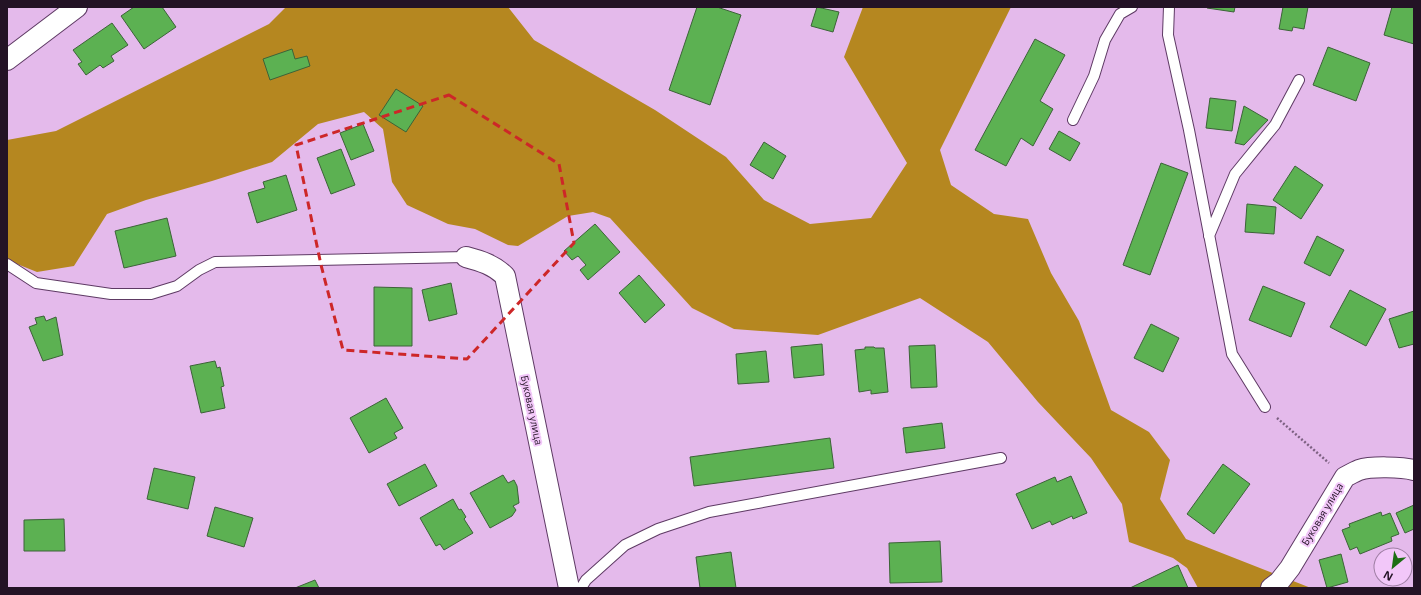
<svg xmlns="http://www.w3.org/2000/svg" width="1421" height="595" viewBox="0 0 1421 595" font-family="'Open Sans',sans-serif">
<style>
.forest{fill:#b58720}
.building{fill:#5cb152;stroke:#3c6338}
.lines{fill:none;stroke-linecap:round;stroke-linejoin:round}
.service-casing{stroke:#5e3a64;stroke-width:12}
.minor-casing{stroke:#5e3a64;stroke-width:22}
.path{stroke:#7d6182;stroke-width:2.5;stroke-dasharray:2 2;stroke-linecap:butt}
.service{stroke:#fff;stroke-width:10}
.minor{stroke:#fff;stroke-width:20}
.marked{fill:none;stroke:#cd2728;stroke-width:3;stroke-dasharray:8 5;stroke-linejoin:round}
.labels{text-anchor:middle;stroke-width:4;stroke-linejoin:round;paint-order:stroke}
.street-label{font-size:10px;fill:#231325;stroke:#f2c7f9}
</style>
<rect width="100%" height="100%" fill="#e4baeb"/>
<path class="forest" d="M286 7H508L534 40 655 110 726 157 764 200 810 224 871 218 907 163 844 57 863 7H1011L940 150 951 185 994 214 1028 219 1051 273 1079 321 1111 410 1149 432 1170 460 1160 499 1186 539 1311 588H1198L1187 568 1173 558 1129 542 1122 504 1091 458 1038 402 988 342 920 298 818 335 734 329 692 308 610 218 593 212 568 216 518 246 508 245 475 229 448 224 407 205 392 182 383 129 364 112 318 124 272 162 212 181 146 200 107 214 74 266 37 272 7 260V140L56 131 269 24Z"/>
<path class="building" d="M134 7H162L176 27 144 49 121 16Z
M697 7H717L741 15 710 105 669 90Z
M817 7 839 12 833 32 811 26Z
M1207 7H1235L1234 12 1207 8Z
M1283 7H1308L1304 29 1293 27 1292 31 1279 29Z
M1392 7H1414V44L1384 35Z
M112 23 128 45 111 56 114 61 103 68 100 65 86 75 78 64 82 62 73 50Z
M1035 39 1065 55 1040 101 1053 109 1033 146 1021 138 1006 166 975 150Z
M1328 47 1370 63 1356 101 1313 85Z
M292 49 295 59 307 56 310 66 270 80 263 59Z
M396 89 423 106 406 132 379 115Z
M1210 98 1236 101 1232 131 1206 128Z
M1244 106 1268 120 1244 145 1235 143Z
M363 124 374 151 351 160 340 133Z
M1059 131 1080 143 1070 161 1049 149Z
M764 142 786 156 773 179 750 165Z
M341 149 355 185 331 194 317 158Z
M1161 163 1188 173 1150 275 1123 265Z
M1295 166 1323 185 1301 219 1273 200Z
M286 175 297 210 257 223 248 193 265 188 263 182Z
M1247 204 1276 207 1274 234 1245 232Z
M167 218 176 256 124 268 115 231Z
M595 224 620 252 588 280 580 270 586 265 578 256 572 260 564 251Z
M1317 236 1344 250 1330 276 1304 263Z
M639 275 665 305 645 323 619 293Z
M451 283 457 314 429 321 422 290Z
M1263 286 1305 303 1291 337 1249 320Z
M374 287 412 288V346H374Z
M1350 290 1386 309 1366 346 1330 327Z
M1414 311V344L1399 348 1389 319Z
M44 316 46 321 56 317 63 355 43 361 29 327 37 324 35 318Z
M1151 324 1179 338 1163 372 1134 358Z
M822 344 824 375 794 378 791 347Z
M935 345 937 387 911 388 909 346Z
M865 347H874L875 348H884L888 392 871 394V390L859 392 855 350 865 349Z
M766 351 769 382 738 384 736 354Z
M215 361 217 368 220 367 224 386 221 387 225 408 201 413 190 366Z
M386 398 403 428 394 433 397 438 369 453 350 418Z
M942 423 945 448 906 453 903 428Z
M830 438 834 468 694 486 690 457Z
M425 464 437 486 399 506 387 484Z
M1223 464 1250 484 1214 534 1187 514Z
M154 468 195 477 188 509 147 499Z
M503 475 508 483 514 480 517 486 519 503 513 506 516 510 512 516 490 528 470 493Z
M1071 476 1087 513 1073 519 1072 516 1052 525 1050 521 1032 529 1016 494 1055 477 1057 482Z
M453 499 459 510 461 509 466 517 464 519 473 533 444 550 440 544 436 546 420 518Z
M1414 505V529L1405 533 1396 513Z
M215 507 253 518 244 547 207 536Z
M1381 512 1382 516 1390 513 1399 534 1391 537 1392 541 1360 554 1357 547 1350 550 1342 530 1350 527 1349 524Z
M64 519 65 551H24V520Z
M940 541 942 582 890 583 889 543Z
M731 552 736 588H700L696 557Z
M1341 554 1348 582 1327 588 1319 560Z
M1178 565 1188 588H1130Z
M315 580 319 588H295Z"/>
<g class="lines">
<defs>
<path id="service" d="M1169 7 1168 35 1189 130 1232 354 1265 407
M1073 120 1094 76 1105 40 1120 14 1132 7
M1209 236 1235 174 1275 125 1299 80
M7 264 36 283 111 294H151L177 286 199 270 215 262 466 257
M581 588 586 580 625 545 658 529 709 512 1001 458"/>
<path id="minor" d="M7 60 77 7
M466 257C481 261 494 265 505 276L569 588
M1271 588 1279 582 1290 568 1345 477C1349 475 1354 472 1359 470 1371 466 1402 467 1414 470"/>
</defs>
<use href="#service" class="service-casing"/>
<use href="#minor" class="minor-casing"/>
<path class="path" d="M1277 418 1329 463"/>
<use href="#service" class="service"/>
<use href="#minor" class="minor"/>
</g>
<path class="marked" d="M449 95 559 164 574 243 467 359 343 350 321 265 296 145Z"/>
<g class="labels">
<g class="street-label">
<text transform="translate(532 410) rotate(78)" y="4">Буковая улица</text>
<text transform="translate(1322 514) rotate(-59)" y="4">Буковая улица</text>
</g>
</g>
<rect width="1421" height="595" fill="none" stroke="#231325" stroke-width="16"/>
<g transform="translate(1393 567) rotate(209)"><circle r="19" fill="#f2c7f9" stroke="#9f7fa4"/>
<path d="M0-3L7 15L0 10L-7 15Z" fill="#1d6e14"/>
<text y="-6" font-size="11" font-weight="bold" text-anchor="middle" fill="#231325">N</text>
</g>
</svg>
